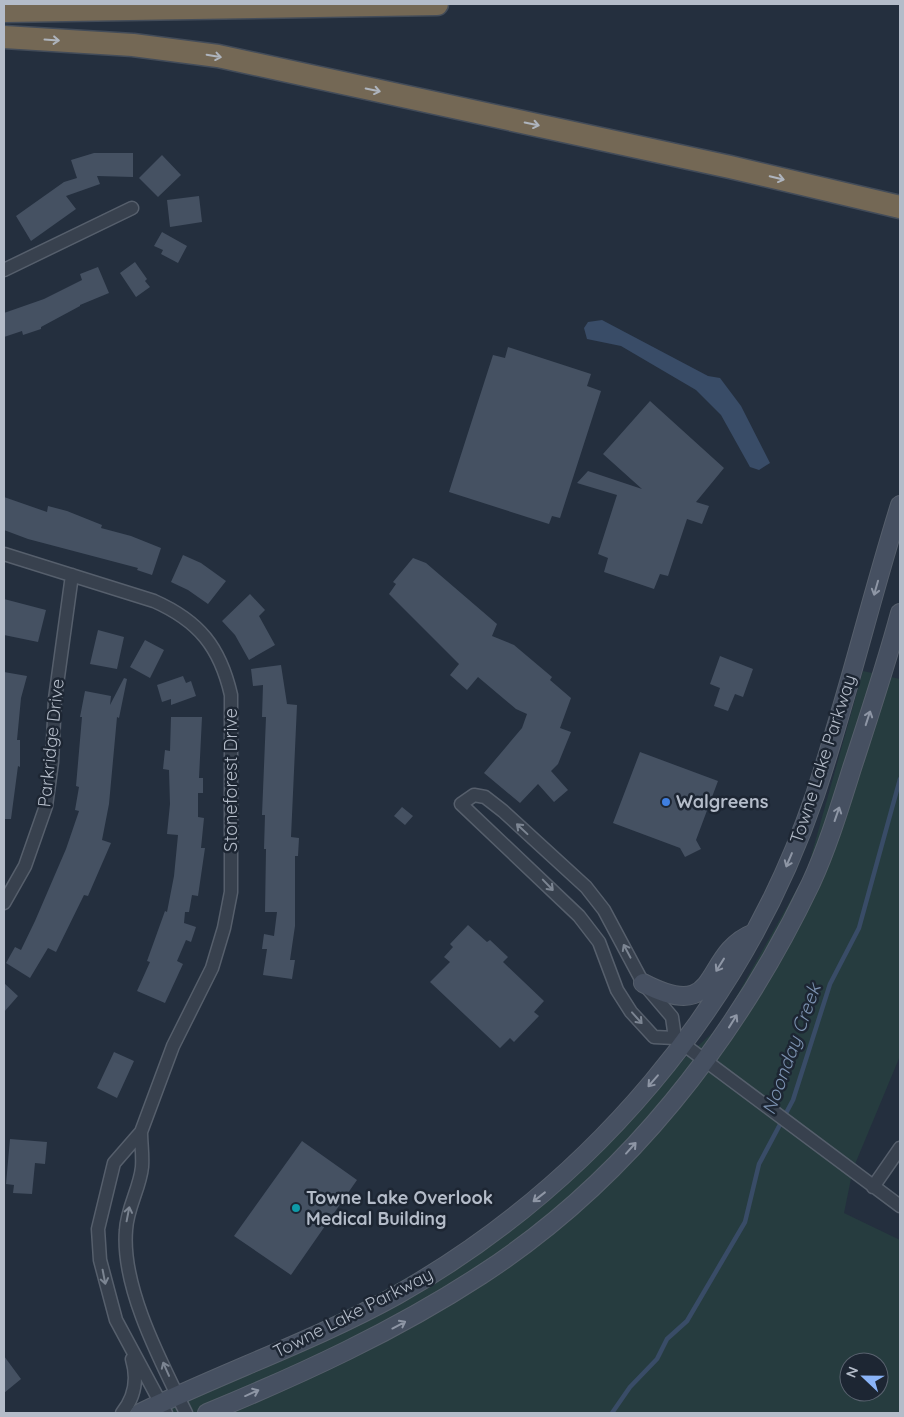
<svg xmlns="http://www.w3.org/2000/svg" width="904" height="1417" viewBox="0 0 904 1417" font-family="Quicksand,sans-serif">
<style>
.green{fill:#263c3f;fill-rule:evenodd}
.water{fill:#394c67}
.lines{fill:none;stroke-linecap:round;stroke-linejoin:round}
.stream{stroke:#394c67;stroke-width:4.5}
.building{fill:#455162}
.minor-casing{stroke:#565f6c;stroke-width:15}
.secondary-casing{stroke:#565f6c;stroke-width:20}
.motorway-casing{stroke:#434c59;stroke-width:25}
.minor{stroke:#38414e;stroke-width:12}
.secondary{stroke:#465061;stroke-width:18}
.motorway{stroke:#746855;stroke-width:22}
.oneway{stroke:#aeb4bd}
.oneway2{stroke:#8e96a5}
.oneway3{stroke:#7c8592}
.shop-dot{fill:#3f7fe0;stroke:#1d2633;stroke-width:2}
.culture-dot{fill:#0f9aa8;stroke:#1d2633;stroke-width:2}
.labels{text-anchor:middle;stroke-width:5;stroke-linejoin:round;paint-order:stroke}
.street-label{font-size:18px;fill:#b4bcc9;stroke:#1d2633}
.poi-label{font-size:18px;font-weight:bold;fill:#b4bcc9;stroke:#1d2633;text-anchor:start}
.water-label{font-size:19px;font-style:italic;fill:#7c92b1;stroke:#1d2633}
</style>
<rect width="100%" height="100%" fill="#242f3e"/>
<path class="green" d="M863 671 900 679V1056L853 1169 844 1213 900 1240V1413H136L151 1403 367 1300 519 1215 578 1155 720 1026 807 871ZM849 1362H879V1392H849Z"/>
<path class="water" d="M602 320 708 376 720 378 741 406 770 463 759 470 750 467 721 415 696 390 621 346 587 339 584 328 588 322Z"/>
<g class="lines">
<path class="stream" d="M612 1413 630 1387 657 1359 667 1339 687 1321 745 1222 759 1164 793 1100 830 984 859 928 900 779"/>
</g>
<path class="building" d="M94 153H133V177L97 176 100 184 66 196 76 209 31 241 16 216 64 182 77 178 71 160Z
M162 155 181 175 158 197 139 178Z
M199 196 202 222 170 227 167 200Z
M162 232 187 246 178 263 161 254 163 250 154 246Z
M135 262 147 279 145 281 150 287 136 297 120 273Z
M98 267 109 293 80 305V306L41 327V329L23 335 22 331 4 337V313L44 299 82 280 80 274Z
M508 347 591 374 587 386 601 391 560 518 552 516 549 524 449 492 493 355 505 358Z
M650 401 724 468 696 502 709 506 702 524 687 519 668 576 660 574 654 589 604 572 608 558 598 554 617 495 577 483 588 471 642 489 603 454Z
M4 497 47 512 48 506 67 511 102 525 101 528 131 536 161 548 152 575 137 570 138 568 28 539 4 530Z
M183 555 201 563 226 581 208 604 188 590 171 582Z
M413 558 426 563 497 624 492 636 514 645 552 677 550 680 571 698 560 728 571 732 558 764 551 771 568 790 554 802 538 784 520 803 484 773 522 728 527 714 516 709 478 677 467 690 450 675 459 664 389 594 396 584 393 582Z
M250 594 265 610 259 616 275 645 249 660 235 635 222 621Z
M4 599 46 610 38 642 4 635Z
M98 630 124 637 117 669 90 664Z
M145 640 164 650 150 678 130 667Z
M720 656 753 669 743 697 735 694 728 711 714 706 720 688 710 684Z
M281 665 287 704 297 705 291 837 299 838 298 856H295V926L290 960H295L292 979 263 975 267 949H262L264 934 274 936 277 912H265L266 849H264L265 815H262L266 717H262L263 685 253 686 251 669Z
M4 672 27 676 21 698 17 740H20V767L18 766 11 819H4Z
M183 676 186 683 191 681 196 696 171 705V699L162 702 157 685Z
M124 678 127 679 119 718 117 717 109 804 102 840 111 843 88 896 84 895 56 952 48 948 30 978 6 963 15 947 21 950 35 921 66 849 79 811 75 810 79 787 76 786 82 717H80L85 691 111 696 110 705Z
M171 717H202L199 778H203V793H198V817L204 818 201 848H205L198 896 192 895 189 912H185L184 923 196 927 191 942 186 940 177 961 183 964 165 1003 137 991 150 962 147 961 165 911 167 912 174 876 178 835 167 834 170 804 169 770 163 769 165 750 170 751Z
M640 752 718 781 696 840 701 849 685 857 680 848 613 823Z
M402 807 413 816 405 825 394 816Z
M468 925 487 942 490 940 508 957 503 962 544 1001 534 1012 539 1016 514 1042 510 1038 500 1048 430 982 450 962 444 957 453 947 450 944Z
M4 983 18 996 4 1012Z
M114 1052 134 1061 117 1098 97 1088Z
M10 1139 47 1142 45 1164 35 1163 32 1194 13 1193 14 1185 6 1184Z
M302 1141 357 1180 291 1275 234 1236Z
M4 1356 21 1379 4 1393Z"/>
<g class="lines">
<defs>
<path id="minor" d="M4 270 132 208
M4 554 154 601C199 621 220 647 231 695V892L224 928 212 968 173 1046 141 1132 114 1163 98 1229 100 1260 116 1320 166 1413
M4 903 25 866 46 806 52 762 55 699 72 575
M675 1038 672 1017 643 983 604 910 586 887 503 811 485 797 474 795 461 804 579 916 599 942 617 990 631 1012 654 1037 675 1038 900 1206
M141 1132C141 1143 143 1155 142 1167 140 1188 127 1208 126 1230 121 1287 161 1362 186 1413
M873 1187 900 1148
M122 1413C135 1397 138 1379 132 1359"/>
<path id="secondary" d="M643 983C724 1025 700 954 754 933
M140 1413C224 1372 314 1341 397 1295 591 1185 743 1006 815 795 847 699 870 601 900 505
M207 1413C302 1374 395 1331 481 1275 626 1181 737 1038 811 883 828 846 840 806 852 768 869 716 886 665 900 613"/>
<path id="motorway" d="M4 11 437 4
M4 37 133 45 218 56 730 167 900 207"/>
</defs>
<use href="#minor" class="minor-casing"/>
<use href="#secondary" class="secondary-casing"/>
<use href="#motorway" class="motorway-casing"/>
<use href="#minor" class="minor"/>
<use href="#secondary" class="secondary"/>
<use href="#motorway" class="motorway"/>
</g>
<defs><path id="oneway-shaft" d="M-6 0H5M1.5-3L5.5 0L1.5 3" fill="none" stroke-width="1.6" stroke-linecap="round" stroke-linejoin="round" transform="scale(1.25)"/></defs>
<g class="oneway">
<use href="#oneway-shaft" transform="translate(52 40) rotate(4)"/>
<use href="#oneway-shaft" transform="translate(214 56) rotate(10)"/>
<use href="#oneway-shaft" transform="translate(373 90) rotate(12)"/>
<use href="#oneway-shaft" transform="translate(532 124) rotate(12)"/>
<use href="#oneway-shaft" transform="translate(777 178) rotate(13)"/>
</g>
<g class="oneway2">
<use href="#oneway-shaft" transform="translate(876 588) rotate(106)"/>
<use href="#oneway-shaft" transform="translate(868 718) rotate(-72)"/>
<use href="#oneway-shaft" transform="translate(837 814) rotate(-71)"/>
<use href="#oneway-shaft" transform="translate(789 860) rotate(113)"/>
<use href="#oneway-shaft" transform="translate(720 965) rotate(122)"/>
<use href="#oneway-shaft" transform="translate(733 1021) rotate(-58)"/>
<use href="#oneway-shaft" transform="translate(653 1081) rotate(131)"/>
<use href="#oneway-shaft" transform="translate(631 1148) rotate(-48)"/>
<use href="#oneway-shaft" transform="translate(539 1197) rotate(142)"/>
<use href="#oneway-shaft" transform="translate(399 1325) rotate(-28)"/>
<use href="#oneway-shaft" transform="translate(252 1393) rotate(-24)"/>
</g>
<g class="oneway3">
<use href="#oneway-shaft" transform="translate(522 829) rotate(-137)"/>
<use href="#oneway-shaft" transform="translate(548 885) rotate(46)"/>
<use href="#oneway-shaft" transform="translate(627 951) rotate(-118)"/>
<use href="#oneway-shaft" transform="translate(637 1018) rotate(48)"/>
<use href="#oneway-shaft" transform="translate(128 1214) rotate(-79)"/>
<use href="#oneway-shaft" transform="translate(104 1277) rotate(79)"/>
<use href="#oneway-shaft" transform="translate(166 1369) rotate(-114)"/>
</g>
<circle class="shop-dot" cx="666" cy="802" r="5"/>
<circle class="culture-dot" cx="296" cy="1208" r="5"/>
<g class="labels">
<g class="street-label">
<text transform="translate(51 743) rotate(-84)" y="6">Parkridge Drive</text>
<text transform="translate(823 759) rotate(-72)" y="6">Towne Lake Parkway</text>
<text transform="translate(231 780) rotate(-90)" y="6">Stoneforest Drive</text>
<text transform="translate(353 1313) rotate(-27)" y="6">Towne Lake Parkway</text>
</g>
<g class="poi-label">
<text x="676" y="808">Walgreens</text>
<text x="306" y="1204">Towne Lake Overlook<tspan x="306" dy="21">Medical Building</tspan></text>
</g>
<g class="water-label">
<text transform="translate(791 1049) rotate(-70)" y="7">Noonday Creek</text>
</g>
</g>
<rect width="904" height="1417" fill="none" stroke="#b4bcc9" stroke-width="10"/>
<g transform="translate(864 1377) rotate(292)"><circle r="24" fill="#1d2633" stroke="#59626f"/>
<path d="M0-4L9 19L0 12L-9 19Z" fill="#8ab4f8"/>
<text y="-8" font-size="14" font-weight="bold" text-anchor="middle" fill="#b4bcc9">N</text>
</g>
</svg>
